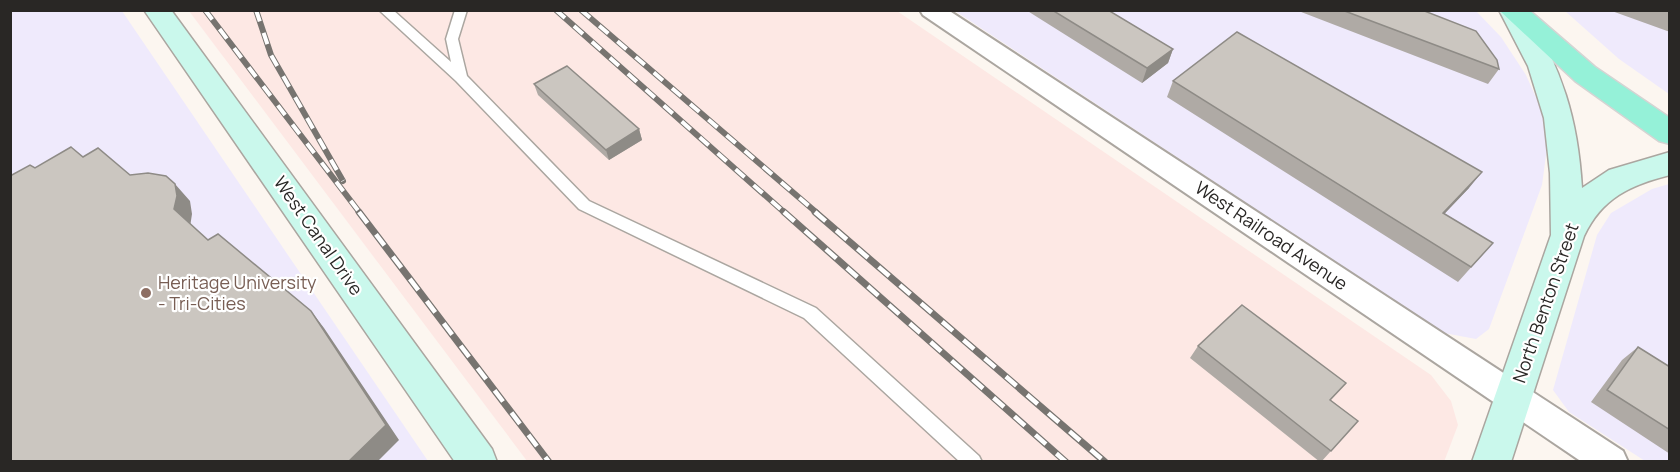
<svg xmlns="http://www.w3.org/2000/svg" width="1680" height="472" viewBox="0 0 1680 472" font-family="Manrope,sans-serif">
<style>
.commercial{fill:#efeafc}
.industrial{fill:#fde8e4}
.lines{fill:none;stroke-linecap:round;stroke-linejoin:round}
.lane-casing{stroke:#aba6a0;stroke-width:3}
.street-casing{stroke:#aba6a0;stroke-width:4}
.secondary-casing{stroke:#aba6a0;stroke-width:3}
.primary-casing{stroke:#d4d4d3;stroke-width:3}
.lane{fill:#fff;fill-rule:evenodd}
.street{fill:#fff;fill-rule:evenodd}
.secondary{fill:#caf8ec;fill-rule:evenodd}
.primary{fill:#95f1d8;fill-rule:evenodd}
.rail-far1-casing{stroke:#777470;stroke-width:6}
.rail-casing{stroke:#777470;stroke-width:7}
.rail-far1{stroke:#fff;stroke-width:4;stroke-dasharray:12;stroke-linecap:butt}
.rail{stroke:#fff;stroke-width:4.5;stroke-dasharray:14;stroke-linecap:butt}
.wall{fill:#afaaa5}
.shaded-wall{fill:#8e8b86}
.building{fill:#cbc6c0;stroke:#8e8b86;stroke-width:1.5}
.education-dot{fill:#8d6e63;stroke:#fff;stroke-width:2}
.labels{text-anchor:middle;stroke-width:4.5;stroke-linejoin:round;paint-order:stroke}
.street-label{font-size:18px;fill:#292725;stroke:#fff}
.education-label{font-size:18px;fill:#785e54;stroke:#fff;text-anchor:start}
</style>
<rect width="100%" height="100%" fill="#fcf6f0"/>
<path class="commercial" d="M10 11H122L428 461H11Z
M955 11H1476L1501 37 1526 75 1542 111 1547 148 1542 185 1489 329 1476 339 1444 333Z
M1565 11H1669V94L1619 59Z
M1669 184V461H1645L1569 412 1553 390 1597 235 1611 213 1652 189Z"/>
<path class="industrial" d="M189 11H897L1431 375 1451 401 1458 425 1444 462 527 461Z"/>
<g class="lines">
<defs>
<path id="lane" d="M379 10H393L451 62 446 39 455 10H467L458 39 467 76 589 201 816 308 979 456 982 462H960L804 318 579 209 456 81Z"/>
<path id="street" d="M920 10H948L1623 451 1628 462H1582L923 15Z"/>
<path id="secondary" d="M144 10H171L492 449 497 462H455Z
M1499 10H1525C1562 68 1578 119 1582 188L1609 170 1670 152V175C1630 185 1602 198 1584 236L1511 462H1472L1551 235 1550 173 1544 118 1528 66Z"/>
<path id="primary" d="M1499 10H1529L1595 67 1670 118V144L1659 141 1575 81Z"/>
</defs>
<use href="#lane" class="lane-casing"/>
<use href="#street" class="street-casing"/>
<use href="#secondary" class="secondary-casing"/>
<use href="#primary" class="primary-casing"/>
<use href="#lane" class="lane"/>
<use href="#street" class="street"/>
<use href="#secondary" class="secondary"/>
<use href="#primary" class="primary"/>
<defs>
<path id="rail-far1" d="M205 10 360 213
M256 10 271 55 343 181
M556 10 785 213
M581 10 817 213"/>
<path id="rail" d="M359 212 549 462
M784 212 1066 462
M815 212 1105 462"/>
</defs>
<use href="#rail-far1" class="rail-far1-casing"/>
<use href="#rail" class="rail-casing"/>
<use href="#rail-far1" class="rail-far1"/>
<use href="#rail" class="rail"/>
</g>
<path class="wall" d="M1026 10H1108L1173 49 1168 63 1142 83Z
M1296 10H1422L1499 69 1488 84Z
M1609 10H1670V32Z
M1173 81 1469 188 1444 214 1493 243 1458 282 1167 97Z
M534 84 639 129 642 140 609 160 538 95Z
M1198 346 1331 400 1358 421 1321 462H1320L1190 358Z
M1638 347 1670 367V454L1591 402 1622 360Z"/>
<path class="shaded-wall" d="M1173 49 1168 63 1142 83 1147 68Z
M639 129 642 140 609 160 606 150Z
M1482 172 1469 188 1430 229 1443 213Z
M175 184 190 201 192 214 190 227 174 209Z
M311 311 324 328 399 440 377 462H348Z"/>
<path class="building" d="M1052 10H1108L1173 49 1147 68Z
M1342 10H1422L1476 31 1497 60 1499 69Z
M1237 32 1482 172 1443 213 1493 243 1471 267 1173 81Z
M567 66 639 129 606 150 534 84Z
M71 147 83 157 98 148 130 175 148 173 166 176 175 184 177 196 174 209 208 240 218 234 311 311 386 425 348 462H10V176L30 165 35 168Z
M1242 305 1346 383 1330 400 1358 421 1331 451 1198 346Z
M1638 347 1670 367V430L1607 390Z"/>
<circle class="education-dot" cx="146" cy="293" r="6"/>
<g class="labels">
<g class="street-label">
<text transform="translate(318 236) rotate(55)" y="6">West Canal Drive</text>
<text transform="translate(1271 236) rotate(34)" y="6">West Railroad Avenue</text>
<text transform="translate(1546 303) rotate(-71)" y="6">North Benton Street</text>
</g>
<g class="education-label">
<text x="158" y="289">Heritage University<tspan x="158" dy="21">- Tri-Cities</tspan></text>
</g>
</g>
<rect width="1680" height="472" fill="none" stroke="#292725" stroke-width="24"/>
</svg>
